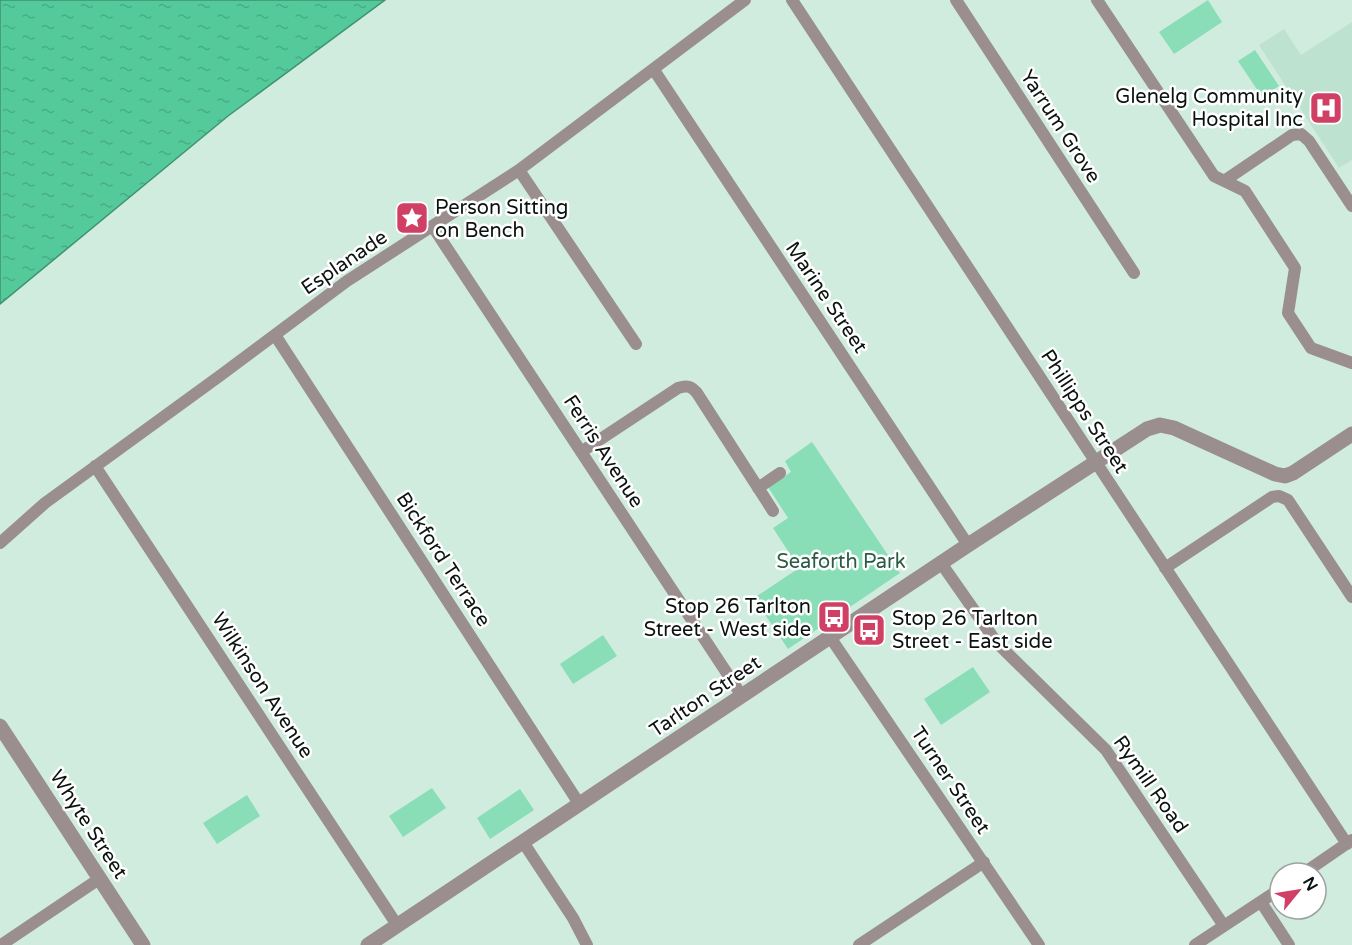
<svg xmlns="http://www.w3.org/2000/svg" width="1352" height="945" viewBox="0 0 1352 945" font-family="'Varela Round',sans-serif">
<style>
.built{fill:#bee2d0}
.green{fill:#89ddb7}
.water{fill:url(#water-ripples);stroke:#3e9370;stroke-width:1.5}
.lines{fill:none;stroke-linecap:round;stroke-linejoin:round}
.minor{stroke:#9b8e8f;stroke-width:12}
.tertiary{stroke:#9b8e8f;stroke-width:15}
.labels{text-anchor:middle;stroke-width:5;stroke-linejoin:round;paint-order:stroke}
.poi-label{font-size:20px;fill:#0a130f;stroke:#fff;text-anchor:end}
.street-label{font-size:20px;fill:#0a130f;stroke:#fff}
.park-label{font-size:20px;fill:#2c5c47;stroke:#fff}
</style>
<defs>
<pattern id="water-ripples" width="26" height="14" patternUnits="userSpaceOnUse" patternTransform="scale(1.5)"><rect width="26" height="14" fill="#54ca9a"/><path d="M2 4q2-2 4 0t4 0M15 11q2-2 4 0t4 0" fill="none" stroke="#48ad84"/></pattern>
</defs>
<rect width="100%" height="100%" fill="#d0ecde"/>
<path class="built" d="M1352 22V160L1339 168 1259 45 1284 29 1301 55Z"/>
<path class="green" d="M1208 0 1222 22 1174 54 1159 32Z
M1255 50 1279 86 1262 97 1238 61Z
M812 442 900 573 788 649 754 598 799 568 773 528 788 518 768 487 791 472 785 461Z
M603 635 617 656 573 684 560 664Z
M973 667 990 692 941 725 924 699Z
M432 788 446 808 403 837 389 816Z
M520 789 534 810 490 839 477 818Z
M247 795 260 816 217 844 203 823Z"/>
<path class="water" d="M0 0H385L228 116 0 304Z"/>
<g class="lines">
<path class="minor" d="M792 0 1347 844
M956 0 1134 273
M1097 0 1214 176 1245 191 1295 268 1288 313 1311 348 1352 363
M654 70 968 545
M519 170 636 344
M1224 181 1292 135 1301 134 1309 141 1352 206
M433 227 742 696
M275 335 580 805
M581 452 678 388C687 385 691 386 697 393L773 511
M95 466 397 925
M758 488 780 473
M0 543 45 503 221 375 347 281 519 170 745 0
M941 563 997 643 1106 750 1224 926
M1165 568 1272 497 1279 496 1288 500 1352 597
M830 637 1039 945
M523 842 573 918 587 945
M1304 873 1352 840
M1261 902 1289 945
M1 945 99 879
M859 945 984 862
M1195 945 1280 889"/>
<path class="tertiary" d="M0 726 143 945
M368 945 968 545 1147 429 1160 425 1174 428 1275 474 1285 476 1293 473 1352 434"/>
</g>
<defs>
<symbol id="hospital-square" viewBox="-11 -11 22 22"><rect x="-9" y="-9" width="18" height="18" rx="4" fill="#d04064" stroke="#fff"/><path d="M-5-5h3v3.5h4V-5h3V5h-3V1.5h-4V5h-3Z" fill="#fff"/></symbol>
<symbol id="sight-square" viewBox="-11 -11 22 22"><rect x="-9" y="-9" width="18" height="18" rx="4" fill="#d04064" stroke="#fff"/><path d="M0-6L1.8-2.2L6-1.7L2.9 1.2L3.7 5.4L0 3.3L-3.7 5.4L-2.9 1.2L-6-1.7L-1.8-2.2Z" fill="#fff"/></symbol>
<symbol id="bus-square" viewBox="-11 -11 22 22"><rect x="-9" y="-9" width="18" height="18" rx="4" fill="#d04064" stroke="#fff"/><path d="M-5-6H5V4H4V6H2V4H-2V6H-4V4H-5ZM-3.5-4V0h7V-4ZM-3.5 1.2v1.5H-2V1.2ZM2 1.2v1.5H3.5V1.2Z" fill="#fff"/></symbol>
</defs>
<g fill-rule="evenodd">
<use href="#hospital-square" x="1307" y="89" width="38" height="38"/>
<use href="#sight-square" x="393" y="199" width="38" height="38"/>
<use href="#bus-square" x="815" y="598" width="38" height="38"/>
<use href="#bus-square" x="850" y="611" width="38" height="38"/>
</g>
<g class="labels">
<g class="poi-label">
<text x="1303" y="103">Glenelg Community<tspan x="1303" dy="23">Hospital Inc</tspan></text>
<text x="435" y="214" text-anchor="start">Person Sitting<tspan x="435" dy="23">on Bench</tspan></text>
<text x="811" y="613">Stop 26 Tarlton<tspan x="811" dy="23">Street - West side</tspan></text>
<text x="892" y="625" text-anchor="start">Stop 26 Tarlton<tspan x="892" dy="23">Street - East side</tspan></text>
</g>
<g class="street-label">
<text transform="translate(1061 126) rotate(57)" y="7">Yarrum Grove</text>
<text transform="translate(344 262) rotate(-34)" y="7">Esplanade</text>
<text transform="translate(827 297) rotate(56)" y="7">Marine Street</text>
<text transform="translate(1085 411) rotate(57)" y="7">Phillipps Street</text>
<text transform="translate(604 451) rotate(57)" y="7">Ferris Avenue</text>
<text transform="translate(444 559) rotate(57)" y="7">Bickford Terrace</text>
<text transform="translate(263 685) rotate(57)" y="7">Wilkinson Avenue</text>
<text transform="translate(705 696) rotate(-34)" y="7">Tarlton Street</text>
<text transform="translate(951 780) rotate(56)" y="7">Turner Street</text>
<text transform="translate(1151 784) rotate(55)" y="7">Rymill Road</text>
<text transform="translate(89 824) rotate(57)" y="7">Whyte Street</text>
</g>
<g class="park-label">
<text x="841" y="568">Seaforth Park</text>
</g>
</g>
<g transform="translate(1298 891) rotate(60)"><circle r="28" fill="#ffffff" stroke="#9da19f" stroke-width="1.5"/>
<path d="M0-4.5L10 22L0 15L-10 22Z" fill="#d04064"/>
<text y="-9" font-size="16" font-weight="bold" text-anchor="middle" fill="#0a130f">N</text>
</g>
</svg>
